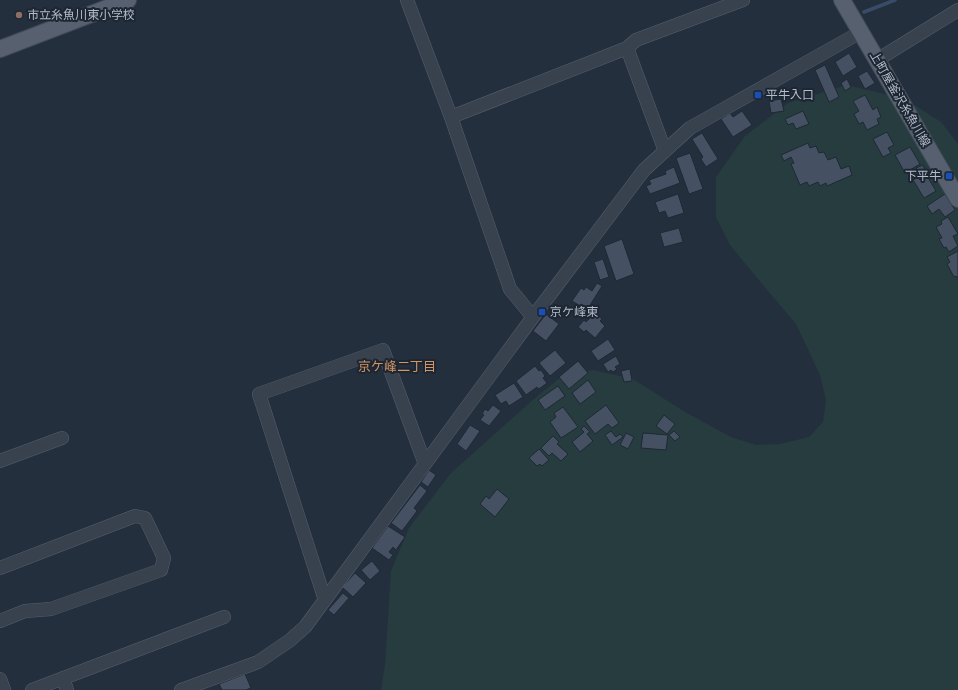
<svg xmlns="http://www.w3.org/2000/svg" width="958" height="690" viewBox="0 0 958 690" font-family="Poppins,'Noto Sans JP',sans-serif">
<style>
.green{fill:#263c3f}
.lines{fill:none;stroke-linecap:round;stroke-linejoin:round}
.stream{stroke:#394c67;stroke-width:3.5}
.building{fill:#455162;stroke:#1f2835}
.minor-casing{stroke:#565f6c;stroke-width:14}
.major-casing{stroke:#414a57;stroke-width:18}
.minor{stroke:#38414e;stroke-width:13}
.major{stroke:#56606e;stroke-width:16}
.education-dot{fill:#8d6e63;stroke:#1d2633;stroke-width:1.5}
.transit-dot{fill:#1a4fb4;stroke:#1d2633;stroke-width:1.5}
.labels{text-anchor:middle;stroke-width:4;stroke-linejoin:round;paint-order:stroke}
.poi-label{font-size:12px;fill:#b4bcc9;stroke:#1d2633;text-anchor:start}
.street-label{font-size:12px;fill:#b4bcc9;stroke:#1d2633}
.neighbourhood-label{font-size:13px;fill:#d59563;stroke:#1d2633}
</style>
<rect width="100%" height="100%" fill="#242f3e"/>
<path class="green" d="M847 85 905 99 941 122 958 144V690H381L385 665 391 571 409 528 451 473 535 398 561 377 593 370 633 379 685 412 731 437 756 445 780 444 809 437 823 422 826 400 820 375 796 324 757 278 730 245 716 217V177L745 136 788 103Z"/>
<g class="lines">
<path class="stream" d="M864 12 895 0"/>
</g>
<path class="building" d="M849 53 857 67 843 76 835 62Z
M825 65 839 97 829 102 815 70Z
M867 71 875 83 865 89 858 76Z
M847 79 851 87 845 91 841 83Z
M865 95 873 110 877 107 881 117 877 119 879 124 867 130 863 122 859 124 854 114 859 111 853 101Z
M781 99 784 111 771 113 769 101Z
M742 111 752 125 733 137 721 119 730 113 733 117Z
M803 111 809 124 796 129 793 123 788 125 785 119Z
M887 132 894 145 888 148 891 153 883 157 873 139Z
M702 133 718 159 706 167 701 159 703 157 692 139Z
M808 143 810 148 816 146 819 153 824 152 828 160 836 157 841 169 849 166 852 175 827 186 826 183 820 186 818 182 809 186 807 182 800 185 791 164 794 163 791 157 784 161 781 155Z
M910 147 920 164 905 173 895 155Z
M690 153 703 189 689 194 676 158Z
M923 165 926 173 920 176 919 174 914 176 913 173 918 170 916 168Z
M674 167 680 183 650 194 646 186 651 184 649 180 666 174 665 171Z
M927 176 936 191 924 198 913 180 918 177 920 180Z
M678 194 684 213 668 218 665 211 659 213 655 202Z
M945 194 955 210 945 217 939 209 932 214 927 206Z
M948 217 958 234 953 236 958 246 949 252 946 247 944 248 939 239 942 238 936 227 942 224 941 221Z
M679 228 683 242 664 247 660 233Z
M622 239 634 274 616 281 604 246Z
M958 251V278L956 276 954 277 947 264 950 262 947 257Z
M603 259 609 277 600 280 594 262Z
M597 283 602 286 587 310 572 301 581 288 584 290 586 287 592 291Z
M595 313 602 319 600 321 605 326 595 338 586 330 584 332 578 327 584 320 586 322Z
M546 314 559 324 546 341 533 331Z
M608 339 615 350 598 361 591 351Z
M555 350 566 363 550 376 539 363Z
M616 356 620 364 615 367 617 369 613 372 611 370 608 372 603 364Z
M578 361 588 373 569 389 559 377Z
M535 366 539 371 541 370 545 376 543 378 547 383 539 389 537 387 526 395 516 381Z
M630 369 632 381 624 382 621 371Z
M588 380 596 392 580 404 572 393Z
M514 383 523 397 509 406 506 401 501 404 495 395Z
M558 386 565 396 545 410 538 400Z
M493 405 501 411 489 426 480 420 484 415 482 414 485 409 488 411Z
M606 405 619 423 612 428 608 424 595 434 585 421Z
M563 407 578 427 561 438 550 422 556 417 554 413Z
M664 415 675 424 667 434 656 426Z
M470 425 480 431 466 451 457 444Z
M584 426 590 432 587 434 593 441 580 452 572 442 584 432 581 429Z
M611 431 616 437 620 434 623 437 612 445 605 435Z
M674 431 680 437 675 441 669 435Z
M626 433 634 437 628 449 620 445Z
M643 433 668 435 666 450 641 448Z
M553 436 559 442 557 444 568 454 561 461 552 453 549 456 541 448Z
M539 449 549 460 542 466 540 464 537 466 529 458Z
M429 470 436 475 428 487 421 482Z
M420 485 427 491 414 508 417 511 402 531 391 523Z
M497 489 509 499 495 517 480 504 486 496 489 499Z
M388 526 405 537 396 550 393 547 389 552 393 555 389 560 372 548Z
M372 561 380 571 370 580 361 570Z
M355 573 366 583 353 597 342 587Z
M343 593 349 598 334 615 328 610Z
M245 674 251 688 246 690H222L219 684Z"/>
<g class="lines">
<defs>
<path id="minor" d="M407 0 451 117 510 289 533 317
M627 48 665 151
M877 60 958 10
M451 117 627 48 636 40 743 0
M0 461 62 438
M0 568 135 516 145 518 164 558 161 570 51 609 25 611 0 621
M325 600 259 394 383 350 425 464
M63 678 67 690
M0 679 4 690
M32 690 224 617
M181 690 258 662 289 641 305 627 533 317 644 170 690 128 861 32"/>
<path id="major" d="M842 0 958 199
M0 49 128 0"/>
</defs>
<use href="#minor" class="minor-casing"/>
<use href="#major" class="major-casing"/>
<use href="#minor" class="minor"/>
<use href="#major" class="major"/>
</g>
<circle class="education-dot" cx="19" cy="15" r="4"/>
<g class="transit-dot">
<rect x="754" y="91" width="8" height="8" rx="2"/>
<rect x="945" y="172" width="8" height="8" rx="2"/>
<rect x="538" y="308" width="8" height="8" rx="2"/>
</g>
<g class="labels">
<g class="poi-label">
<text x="27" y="19">市立糸魚川東小学校</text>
<text x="766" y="99">平牛入口</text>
<text x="941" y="180" text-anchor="end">下平牛</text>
<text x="550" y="316">京ケ峰東</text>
</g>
<g class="street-label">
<text transform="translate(900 99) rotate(60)" y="4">上町屋釜沢糸魚川線</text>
</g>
<g class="neighbourhood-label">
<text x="397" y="371">京ケ峰二丁目</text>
</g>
</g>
</svg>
